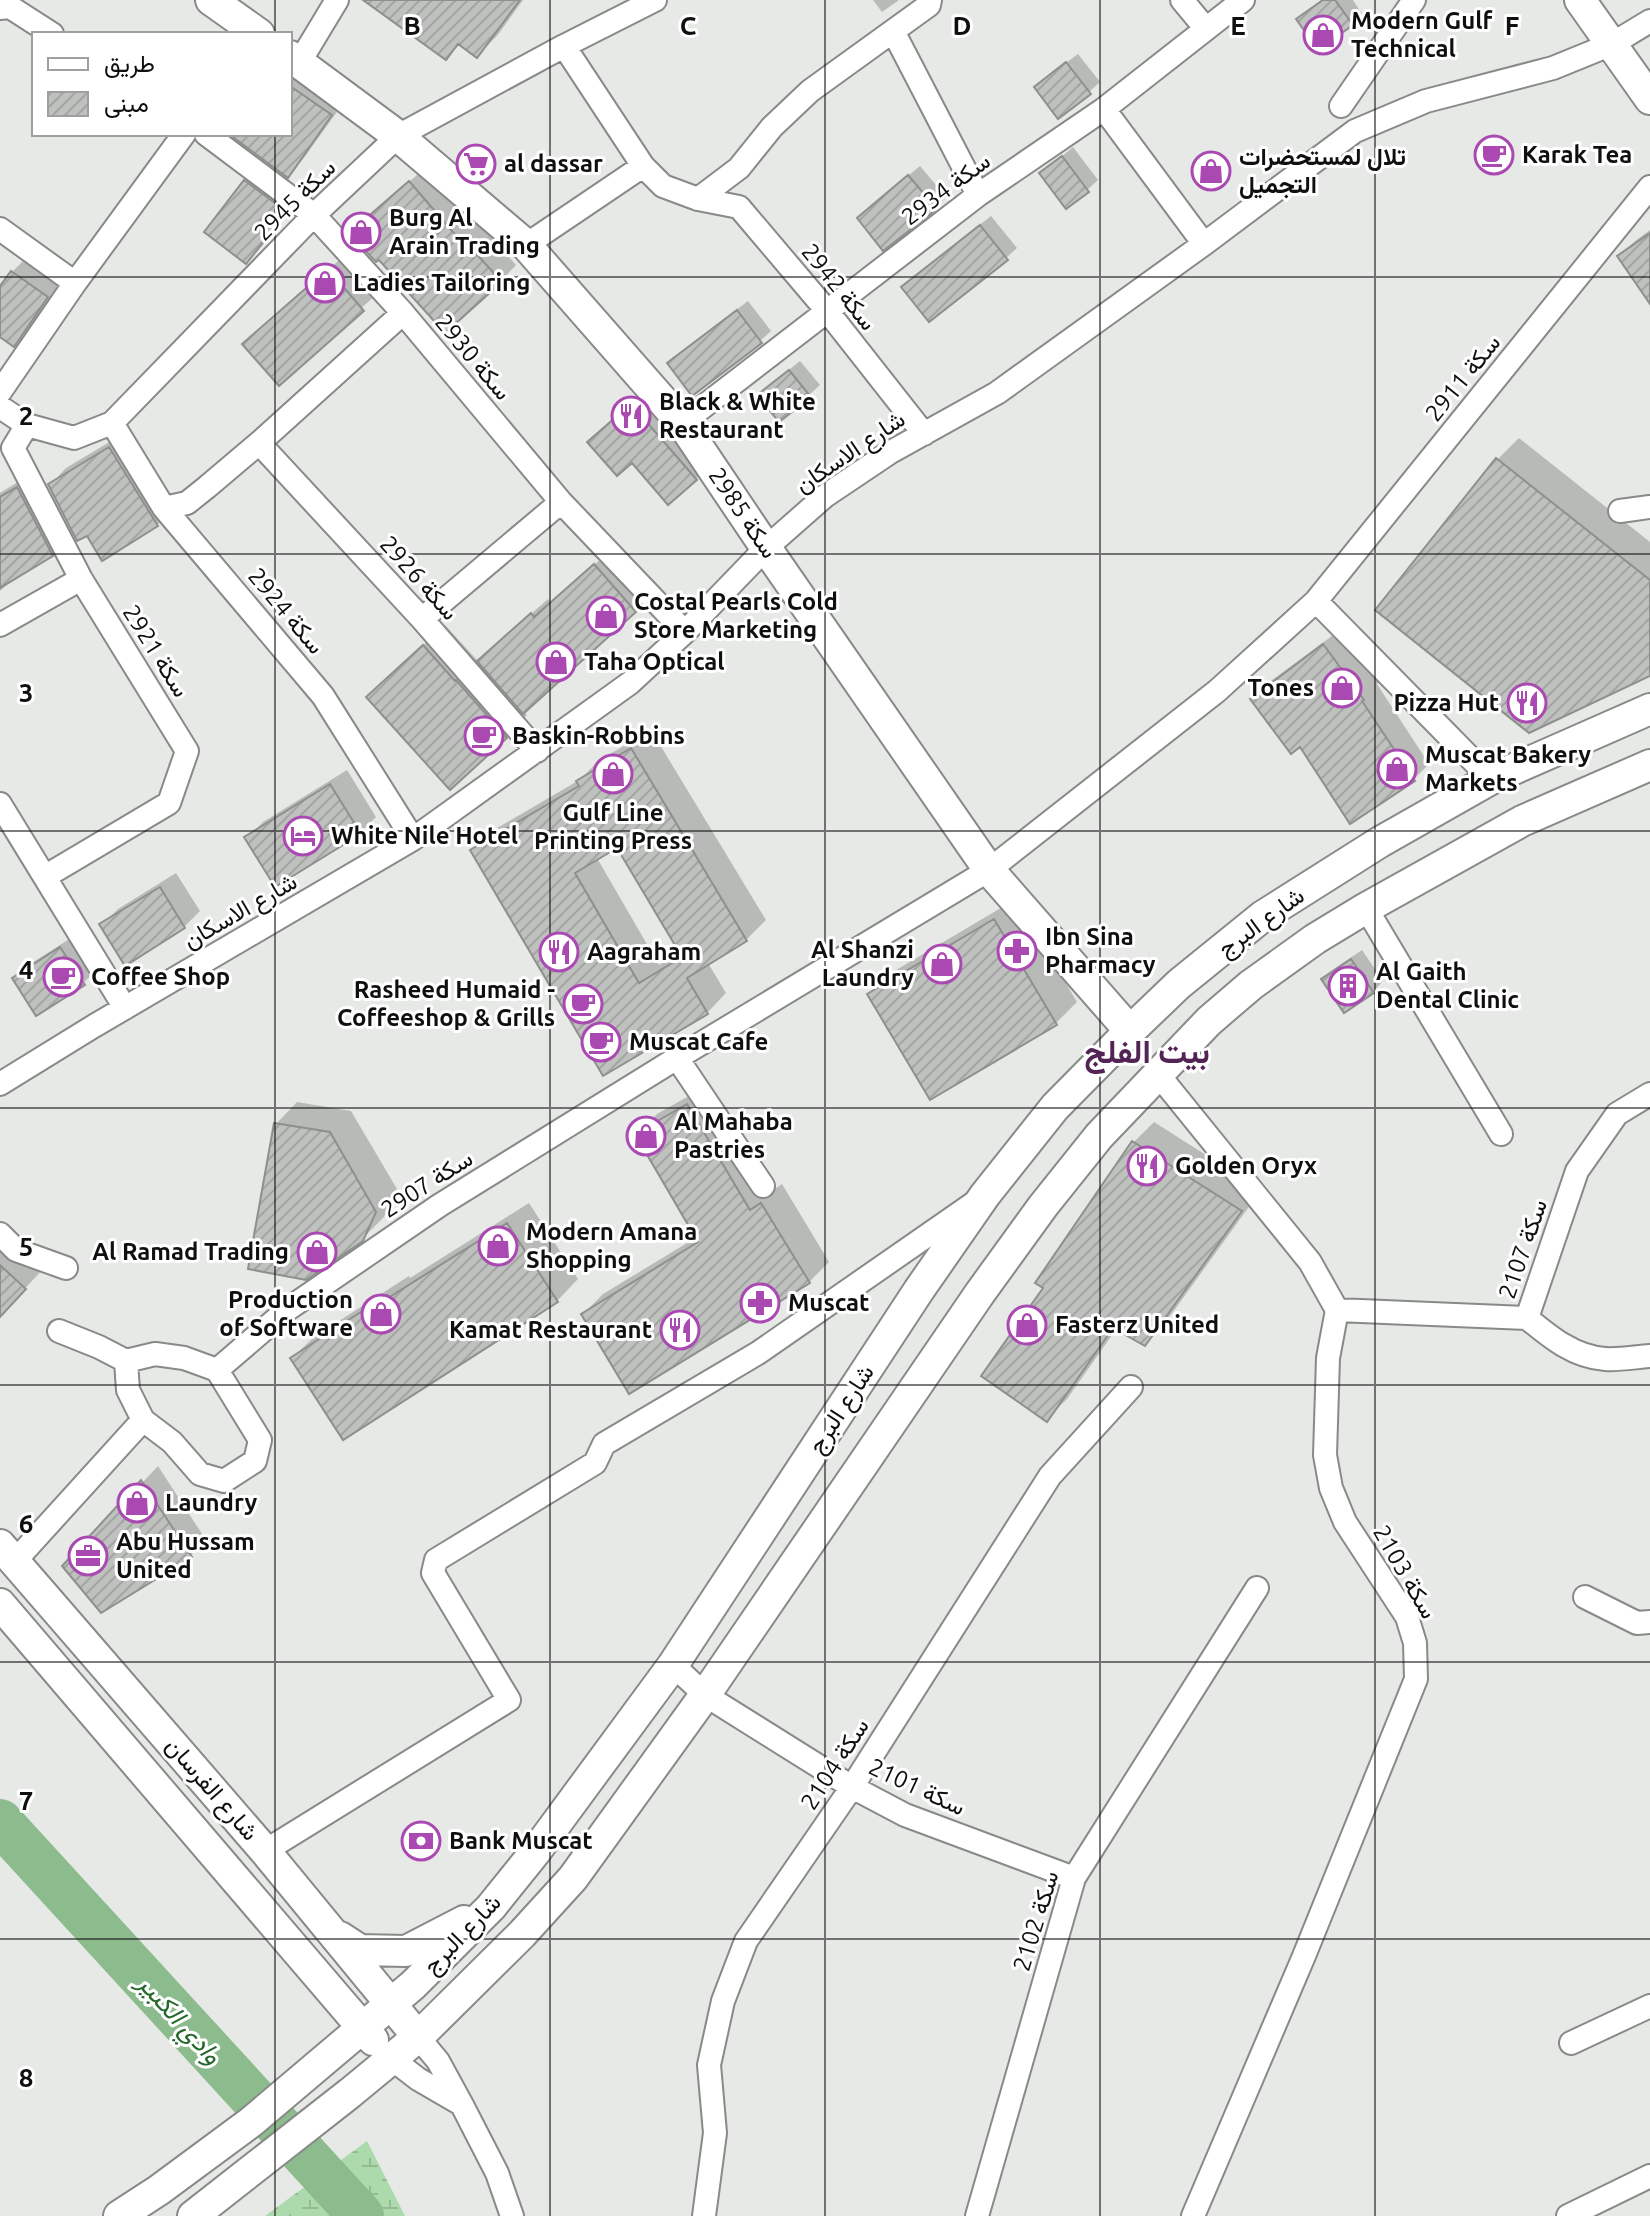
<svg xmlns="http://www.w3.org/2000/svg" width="1650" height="2216" viewBox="0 0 1650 2216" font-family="Ubuntu,Vazirmatn,sans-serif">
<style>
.wetland{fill:url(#wetland-marsh)}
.shadow{fill:#0003;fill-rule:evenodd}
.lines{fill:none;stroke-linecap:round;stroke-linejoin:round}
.river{stroke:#8cbc8d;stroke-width:46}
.building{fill:url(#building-hatch);stroke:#8d908d;stroke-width:2;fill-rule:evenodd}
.street-casing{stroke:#878a87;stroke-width:26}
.secondary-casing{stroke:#878a87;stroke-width:34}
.street{stroke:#fff;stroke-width:22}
.secondary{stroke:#fff;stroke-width:30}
.grid{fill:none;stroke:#0e0f0e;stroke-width:2;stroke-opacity:0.55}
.labels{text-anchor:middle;stroke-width:6;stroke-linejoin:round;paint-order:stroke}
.poi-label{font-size:24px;font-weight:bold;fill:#0e0f0e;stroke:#fff;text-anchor:start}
.street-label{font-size:24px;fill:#0e0f0e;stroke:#fff}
.water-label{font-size:26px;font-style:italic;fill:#25682c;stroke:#fff}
.district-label{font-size:32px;font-weight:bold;fill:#522355;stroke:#fff}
.grid-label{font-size:26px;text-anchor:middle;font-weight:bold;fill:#0e0f0e;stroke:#fff;stroke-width:6;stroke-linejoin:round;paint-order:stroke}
</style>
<defs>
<pattern id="wetland-marsh" width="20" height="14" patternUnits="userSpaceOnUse" patternTransform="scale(2)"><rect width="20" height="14" fill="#acdaac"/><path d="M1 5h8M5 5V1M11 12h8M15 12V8" fill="none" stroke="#93ba93"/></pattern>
<pattern id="building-hatch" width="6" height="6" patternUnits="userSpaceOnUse" patternTransform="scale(2)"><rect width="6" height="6" fill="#bec1be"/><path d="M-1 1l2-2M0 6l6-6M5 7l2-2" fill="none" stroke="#a2a5a2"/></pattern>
</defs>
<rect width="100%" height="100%" fill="#e6e9e6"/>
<path class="wetland" d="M367 2141 405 2216H265Z"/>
<path class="shadow" d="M366 0H523L497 36 477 55 461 43 446 58Z
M873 0H899L882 12Z
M1321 0H1353L1362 14 1352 24 1299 19Z
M1078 54 1100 82 1089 92 1047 77Z
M301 67 347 98 303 159 288 175 249 134H290V78Z
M1073 147 1098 180 1087 190 1042 173Z
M262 166 301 195 262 246 246 262V182Z
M920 166 946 197 935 208 870 207Z
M426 167 475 224 477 221 516 265 501 281 379 257 352 233Z
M991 216 1017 248 1006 258 914 277Z
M1650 230V301L1619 256 1635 241Z
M345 255 378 293 279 383 261 329Z
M28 256 63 280 30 328 14 344 0 335V290L12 272Z
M748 301 771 331 760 341 669 364 680 353Z
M800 361 820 385 809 395 770 385Z
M643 395 706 469 696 479 632 461 600 432Z
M126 432 173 509 157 525 87 533 50 485 66 468Z
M1519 438 1650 542V674L1377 610 1498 459Z
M34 472 68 538 52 554 15 577 0 591V493Z
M611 550 651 595 523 711 527 715 506 737 390 676 445 625 478 661 548 599 551 603Z
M1340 630 1379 682 1377 684 1429 764 1413 780 1301 744 1253 699 1268 683Z
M651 730 766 920 746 940 708 963 726 993 707 1013 603 1073 473 850 492 831 581 779 598 761ZM618 846 681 952 659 965 597 858Z
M347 770 376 817 360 833 276 884 247 838 263 822Z
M176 873 200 911 184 927 102 925 118 909Z
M1016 899 1077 1002 1056 1023 870 994 891 973Z
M71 938 94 973 83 983 14 978 24 968Z
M1362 950 1383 981 1373 992 1324 979 1334 969Z
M708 1085 770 1192 782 1184 829 1262 809 1282 630 1391 583 1314 603 1294 697 1237 637 1134 657 1114Z
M297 1102 351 1111 397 1189 384 1217 362 1239 276 1124Z
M1154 1122 1261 1190 1165 1323 1144 1343 1117 1328 1067 1399 1047 1419 1046 1287 1134 1142Z
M529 1203 578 1279 557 1301 292 1358 314 1337 409 1276 410 1278Z
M0 1224 46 1266 0 1315Z
M158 1466 206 1540 190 1556 64 1566Z"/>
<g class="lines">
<path class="river" d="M0 1822 361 2216"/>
</g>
<path class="building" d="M363 0H520L477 58 458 44 446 60Z
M1323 0H1335L1353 25 1318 50 1296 19Z
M1066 62 1091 94 1058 119 1034 87Z
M290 86 332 115 288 178 229 134H290Z
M1062 156 1089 192 1066 209 1039 173Z
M908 175 937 209 883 251 857 218Z
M244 180 287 212 246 264 204 232Z
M409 181 458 238 460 236 502 282 445 333 379 260 376 262 349 233Z
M980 225 1008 260 929 322 901 287Z
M1650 233V304L1617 256Z
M328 269 364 311 279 386 242 344Z
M11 271 48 297 14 347 0 337V286Z
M737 310 762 343 692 396 667 363Z
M789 370 811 397 779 422 757 395Z
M631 404 697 480 668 505 632 463 617 476 587 442Z
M109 447 158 526 102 561 87 536 77 541 48 484Z
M1496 458 1650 580V676L1529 733 1375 610Z
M17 487 53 556 0 588V497Z
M594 564 636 612 523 714 477 661 531 613 534 617Z
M1323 644 1364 700 1362 701 1415 781 1350 824 1300 747 1291 754 1250 699Z
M423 645 455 681 456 680 507 738 450 790 366 697Z
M631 748 747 941 687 978 708 1014 603 1076 470 850 579 786 576 781ZM617 848 682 957 639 983 575 873Z
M330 784 361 834 275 887 244 837Z
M160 887 185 928 125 966 99 924Z
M994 919 1057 1025 930 1100 867 994Z
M60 947 85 985 36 1016 12 978Z
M1351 959 1374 993 1344 1013 1321 979Z
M687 1104 750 1210 761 1203 810 1283 629 1394 581 1314 698 1242 635 1134Z
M274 1123 330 1132 376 1212 363 1241 306 1280 248 1269Z
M1132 1141 1242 1211 1145 1346 1113 1328 1047 1422 981 1376 1043 1288 1035 1283Z
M507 1223 558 1302 343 1440 290 1358 387 1295 388 1298Z
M0 1265 26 1289 0 1317Z
M141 1480 192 1557 101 1613 62 1566Z"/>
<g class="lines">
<defs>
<path id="street" d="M1182 0 1206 29
M0 8 10 7 52 34
M893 31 978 195
M564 46 643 166 663 186 698 199 739 207 828 312 924 434
M299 63 337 0
M1341 106 1414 0
M1104 109 1204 244
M206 134 314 215 403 313 561 502 685 632
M698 199 739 168 772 127 810 91 929 5 930 0
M0 229 75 283
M526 245 643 166
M0 392 75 283 184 134
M0 407 27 425 74 438 112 423 314 215 398 136 564 46 655 0
M112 423 164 508 323 696 413 839
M682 423 978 195 1104 109 1243 0
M27 425 13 448 81 579 187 751 169 803 46 876
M259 443 422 619 537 751
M164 508 187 503 207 487 259 443 403 313
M1620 511 1650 507
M1316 601 1491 779
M422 619 561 502
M0 625 81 579
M0 804 125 1008
M1366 908 1501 1134
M677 1058 763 1186
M1157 1073 1310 1262 1337 1310 1328 1358 1325 1455 1331 1488 1345 1522 1407 1617 1415 1643 1416 1679 1304 1956 1193 2216
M0 1084 94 1026 413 839 630 683 685 632 766 548 825 496 889 453 997 393 1204 244 1355 131 1426 101 1553 68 1612 44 1650 21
M0 1234 16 1250 66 1268
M1337 1310 1527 1318
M1527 1318 1577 1171 1617 1114 1650 1094
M1527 1318C1550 1337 1574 1357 1605 1359 1620 1360 1635 1357 1650 1356
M59 1331 99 1347 126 1361
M155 1354 184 1358 217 1370 260 1440 255 1461 224 1481 200 1474 172 1442 143 1420 128 1390 126 1361Z
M217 1370 288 1309 440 1205 677 1058 989 870 1217 691 1316 601 1650 187
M15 1561 143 1420
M1585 1597 1637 1623 1650 1622
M673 1665 705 1695 852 1787 905 1815 1074 1878
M265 1851 509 1700 433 1573 436 1560 595 1463 604 1444 758 1353 974 1203
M418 2037 438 2061 462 2105 497 2173 512 2216
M1571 2043 1650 2006
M392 2059 418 2079 461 2104
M704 2216 715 2133 709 2065 723 2001 746 1941 852 1787 1050 1476 1131 1387
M977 2216 1074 1878 1257 1588
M1568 2216 1650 2176"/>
<path id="secondary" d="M211 0 259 34
M1580 0 1650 99
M290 56 398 136 526 245 682 423 766 548 989 870 1130 1031
M0 1545 265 1851 418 2037
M0 1604 373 2040
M340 1937 360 1950 406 1951 464 1921
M119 2216 159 2190 251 2122 413 1985 491 1907 536 1851 673 1665 919 1290 985 1195 1055 1107 1130 1031 1179 984 1263 916 1380 842 1491 779 1650 709
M193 2216 350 2093 418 2037 522 1934 573 1878 705 1695 980 1293 1043 1206 1099 1136 1209 1021 1251 985 1315 939 1366 908 1522 821 1650 765"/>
</defs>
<use href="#street" class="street-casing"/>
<use href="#secondary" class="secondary-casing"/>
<use href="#street" class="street"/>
<use href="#secondary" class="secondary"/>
</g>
<path class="grid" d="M275 0V34M550 0V2216M825 0V2216M1100 0V2216M1375 0V2216M275 134V2216M0 277H1650M0 554H1650M0 831H1650M0 1108H1650M0 1385H1650M0 1662H1650M0 1939H1650"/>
<defs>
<symbol id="shop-ring" viewBox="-11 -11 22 22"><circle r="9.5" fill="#fff" stroke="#aa49b1" stroke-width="1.5"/><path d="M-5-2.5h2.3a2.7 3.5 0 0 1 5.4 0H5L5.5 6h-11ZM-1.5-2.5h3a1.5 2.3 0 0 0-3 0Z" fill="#aa49b1"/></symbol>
<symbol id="cafe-ring" viewBox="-11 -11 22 22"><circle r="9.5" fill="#fff" stroke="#aa49b1" stroke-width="1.5"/><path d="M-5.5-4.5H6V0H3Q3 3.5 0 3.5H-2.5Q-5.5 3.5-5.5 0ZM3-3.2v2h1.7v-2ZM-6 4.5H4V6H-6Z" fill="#aa49b1"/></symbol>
<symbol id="supermarket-ring" viewBox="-11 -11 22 22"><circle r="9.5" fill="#fff" stroke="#aa49b1" stroke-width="1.5"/><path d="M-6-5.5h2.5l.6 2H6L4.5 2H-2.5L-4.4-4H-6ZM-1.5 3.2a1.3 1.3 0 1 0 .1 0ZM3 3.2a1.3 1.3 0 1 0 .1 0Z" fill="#aa49b1"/></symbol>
<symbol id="restaurant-ring" viewBox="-11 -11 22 22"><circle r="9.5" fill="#fff" stroke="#aa49b1" stroke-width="1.5"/><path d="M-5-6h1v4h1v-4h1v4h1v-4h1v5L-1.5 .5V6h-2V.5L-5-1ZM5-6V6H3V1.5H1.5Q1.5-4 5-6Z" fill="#aa49b1"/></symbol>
<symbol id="hotel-ring" viewBox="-11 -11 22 22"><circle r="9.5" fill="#fff" stroke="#aa49b1" stroke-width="1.5"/><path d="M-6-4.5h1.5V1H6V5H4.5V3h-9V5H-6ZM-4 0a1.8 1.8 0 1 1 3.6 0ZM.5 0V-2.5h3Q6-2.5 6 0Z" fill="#aa49b1"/></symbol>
<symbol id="pharmacy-ring" viewBox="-11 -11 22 22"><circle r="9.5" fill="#fff" stroke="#aa49b1" stroke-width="1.5"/><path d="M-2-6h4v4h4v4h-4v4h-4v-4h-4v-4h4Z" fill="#aa49b1"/></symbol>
<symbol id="building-ring" viewBox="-11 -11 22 22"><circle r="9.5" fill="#fff" stroke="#aa49b1" stroke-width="1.5"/><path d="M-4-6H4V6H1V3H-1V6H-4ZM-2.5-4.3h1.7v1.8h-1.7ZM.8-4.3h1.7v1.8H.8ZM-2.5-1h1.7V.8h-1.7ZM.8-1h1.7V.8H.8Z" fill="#aa49b1"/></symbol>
<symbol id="office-ring" viewBox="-11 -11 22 22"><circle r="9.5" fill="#fff" stroke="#aa49b1" stroke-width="1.5"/><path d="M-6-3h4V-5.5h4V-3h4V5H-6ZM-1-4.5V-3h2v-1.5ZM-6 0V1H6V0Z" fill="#aa49b1"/></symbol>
<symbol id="bank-ring" viewBox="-11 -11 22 22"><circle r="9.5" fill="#fff" stroke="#aa49b1" stroke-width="1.5"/><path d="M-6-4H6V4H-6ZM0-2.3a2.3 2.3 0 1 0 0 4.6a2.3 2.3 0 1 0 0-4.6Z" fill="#aa49b1"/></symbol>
</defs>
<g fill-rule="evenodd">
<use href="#shop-ring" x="1301" y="13" width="44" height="44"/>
<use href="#cafe-ring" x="1472" y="133" width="44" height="44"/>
<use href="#supermarket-ring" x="454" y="142" width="44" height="44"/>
<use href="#shop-ring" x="1189" y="149" width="44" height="44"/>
<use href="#shop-ring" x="339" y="210" width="44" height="44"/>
<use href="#shop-ring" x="303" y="261" width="44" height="44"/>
<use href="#restaurant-ring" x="609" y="394" width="44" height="44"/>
<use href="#shop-ring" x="584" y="594" width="44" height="44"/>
<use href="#shop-ring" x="534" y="640" width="44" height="44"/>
<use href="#shop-ring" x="1320" y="666" width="44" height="44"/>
<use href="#restaurant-ring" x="1505" y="681" width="44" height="44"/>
<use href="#cafe-ring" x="462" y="714" width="44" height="44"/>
<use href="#shop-ring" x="1375" y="747" width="44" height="44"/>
<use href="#shop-ring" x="591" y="752" width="44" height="44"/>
<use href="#hotel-ring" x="281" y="814" width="44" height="44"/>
<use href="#pharmacy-ring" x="995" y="929" width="44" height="44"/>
<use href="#restaurant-ring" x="537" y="930" width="44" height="44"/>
<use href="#shop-ring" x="920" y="942" width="44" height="44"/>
<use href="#cafe-ring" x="41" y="955" width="44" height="44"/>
<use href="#building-ring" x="1326" y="964" width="44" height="44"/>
<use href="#cafe-ring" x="561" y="982" width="44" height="44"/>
<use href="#cafe-ring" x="579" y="1020" width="44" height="44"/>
<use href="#shop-ring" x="624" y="1114" width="44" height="44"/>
<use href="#restaurant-ring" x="1125" y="1144" width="44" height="44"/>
<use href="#shop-ring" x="476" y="1224" width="44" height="44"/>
<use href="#shop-ring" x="295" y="1230" width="44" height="44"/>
<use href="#pharmacy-ring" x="738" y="1281" width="44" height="44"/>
<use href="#shop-ring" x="359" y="1292" width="44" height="44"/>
<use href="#shop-ring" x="1005" y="1303" width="44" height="44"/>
<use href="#restaurant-ring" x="658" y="1308" width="44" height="44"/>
<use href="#shop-ring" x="115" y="1481" width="44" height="44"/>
<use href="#office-ring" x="66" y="1534" width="44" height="44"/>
<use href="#bank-ring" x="399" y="1819" width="44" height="44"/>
</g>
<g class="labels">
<g class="poi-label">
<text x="1351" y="29">Modern Gulf<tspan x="1351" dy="28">Technical</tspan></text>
<text x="1522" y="163">Karak Tea</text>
<text x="1239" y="165">تلال لمستحضرات<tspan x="1239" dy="28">التجميل</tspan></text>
<text x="504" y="172">al dassar</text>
<text x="389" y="226">Burg Al<tspan x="389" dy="28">Arain Trading</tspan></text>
<text x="353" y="291">Ladies Tailoring</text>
<text x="659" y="410">Black &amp; White<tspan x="659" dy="28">Restaurant</tspan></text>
<text x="634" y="610">Costal Pearls Cold<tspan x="634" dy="28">Store Marketing</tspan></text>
<text x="584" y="670">Taha Optical</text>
<text x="1314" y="696" text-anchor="end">Tones</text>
<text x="1499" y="711" text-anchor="end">Pizza Hut</text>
<text x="512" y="744">Baskin-Robbins</text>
<text x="1425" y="763">Muscat Bakery<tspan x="1425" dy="28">Markets</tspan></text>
<text x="613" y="821" text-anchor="middle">Gulf Line<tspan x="613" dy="28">Printing Press</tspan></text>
<text x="331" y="844">White Nile Hotel</text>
<text x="1045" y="945">Ibn Sina<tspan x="1045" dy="28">Pharmacy</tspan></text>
<text x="914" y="958" text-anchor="end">Al Shanzi<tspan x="914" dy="28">Laundry</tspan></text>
<text x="587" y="960">Aagraham</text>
<text x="1376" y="980">Al Gaith<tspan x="1376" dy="28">Dental Clinic</tspan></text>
<text x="91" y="985">Coffee Shop</text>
<text x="555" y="998" text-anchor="end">Rasheed Humaid -<tspan x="555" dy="28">Coffeeshop &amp; Grills</tspan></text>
<text x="629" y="1050">Muscat Cafe</text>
<text x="674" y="1130">Al Mahaba<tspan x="674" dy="28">Pastries</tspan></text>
<text x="1175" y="1174">Golden Oryx</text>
<text x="526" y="1240">Modern Amana<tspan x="526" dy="28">Shopping</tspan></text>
<text x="289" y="1260" text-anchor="end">Al Ramad Trading</text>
<text x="353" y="1308" text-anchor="end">Production<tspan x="353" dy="28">of Software</tspan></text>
<text x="788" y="1311">Muscat</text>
<text x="1055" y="1333">Fasterz United</text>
<text x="652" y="1338" text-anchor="end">Kamat Restaurant</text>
<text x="165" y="1511">Laundry</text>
<text x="116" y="1550">Abu Hussam<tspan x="116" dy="28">United</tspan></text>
<text x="449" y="1849">Bank Muscat</text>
</g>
<g class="street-label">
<text transform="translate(946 189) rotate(-37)" y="8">سكة 2934</text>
<text transform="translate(295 200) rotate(-45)" y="8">سكة 2945</text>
<text transform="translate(839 287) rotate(51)" y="8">سكة 2942</text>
<text transform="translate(473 357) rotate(50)" y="8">سكة 2930</text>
<text transform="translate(1463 378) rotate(-51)" y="8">سكة 2911</text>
<text transform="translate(850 452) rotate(-34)" y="8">شارع الاسكان</text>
<text transform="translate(743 513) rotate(56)" y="8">سكة 2985</text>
<text transform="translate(419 578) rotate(48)" y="8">سكة 2926</text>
<text transform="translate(286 611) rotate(50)" y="8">سكة 2924</text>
<text transform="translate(156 651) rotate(58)" y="8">سكة 2921</text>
<text transform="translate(240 911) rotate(-30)" y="8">شارع الاسكان</text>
<text transform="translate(1261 922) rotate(-36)" y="8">شارع البرج</text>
<text transform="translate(427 1184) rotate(-33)" y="8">سكة 2907</text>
<text transform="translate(1523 1249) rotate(-71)" y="8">سكة 2107</text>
<text transform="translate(841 1409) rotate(-57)" y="8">شارع البرج</text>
<text transform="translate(1405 1572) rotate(60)" y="8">سكة 2103</text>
<text transform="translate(835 1764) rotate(-57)" y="8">سكة 2104</text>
<text transform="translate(917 1787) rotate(25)" y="8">سكة 2101</text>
<text transform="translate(212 1789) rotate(49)" y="8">شارع الفرسان</text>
<text transform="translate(1036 1921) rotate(-73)" y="8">سكة 2102</text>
<text transform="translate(462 1934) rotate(-46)" y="8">شارع البرج</text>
</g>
<g class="water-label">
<text transform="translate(180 2019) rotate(48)" y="9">وادي الكبير</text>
</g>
<g class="district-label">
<text x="1147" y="1063">بيت الفلج</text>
</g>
</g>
<g class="grid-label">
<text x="412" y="35">B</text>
<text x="688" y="35">C</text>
<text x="962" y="35">D</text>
<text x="1238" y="35">E</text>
<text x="1512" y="35">F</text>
<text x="26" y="425">2</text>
<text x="26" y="702">3</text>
<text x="26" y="979">4</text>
<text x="26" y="1256">5</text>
<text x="26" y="1533">6</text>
<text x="26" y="1810">7</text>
<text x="26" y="2087">8</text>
</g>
<rect x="32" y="32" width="260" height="104" fill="#ffffff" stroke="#9f9f9f" stroke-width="2"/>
<rect x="48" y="58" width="40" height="12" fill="#ffffff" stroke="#9f9f9f" stroke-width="2"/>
<text x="104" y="72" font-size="24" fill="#0e0f0e">طريق</text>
<rect x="48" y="92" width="40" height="24" fill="url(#building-hatch)" stroke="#9f9f9f" stroke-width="2"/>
<text x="104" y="112" font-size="24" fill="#0e0f0e">مبنى</text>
</svg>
